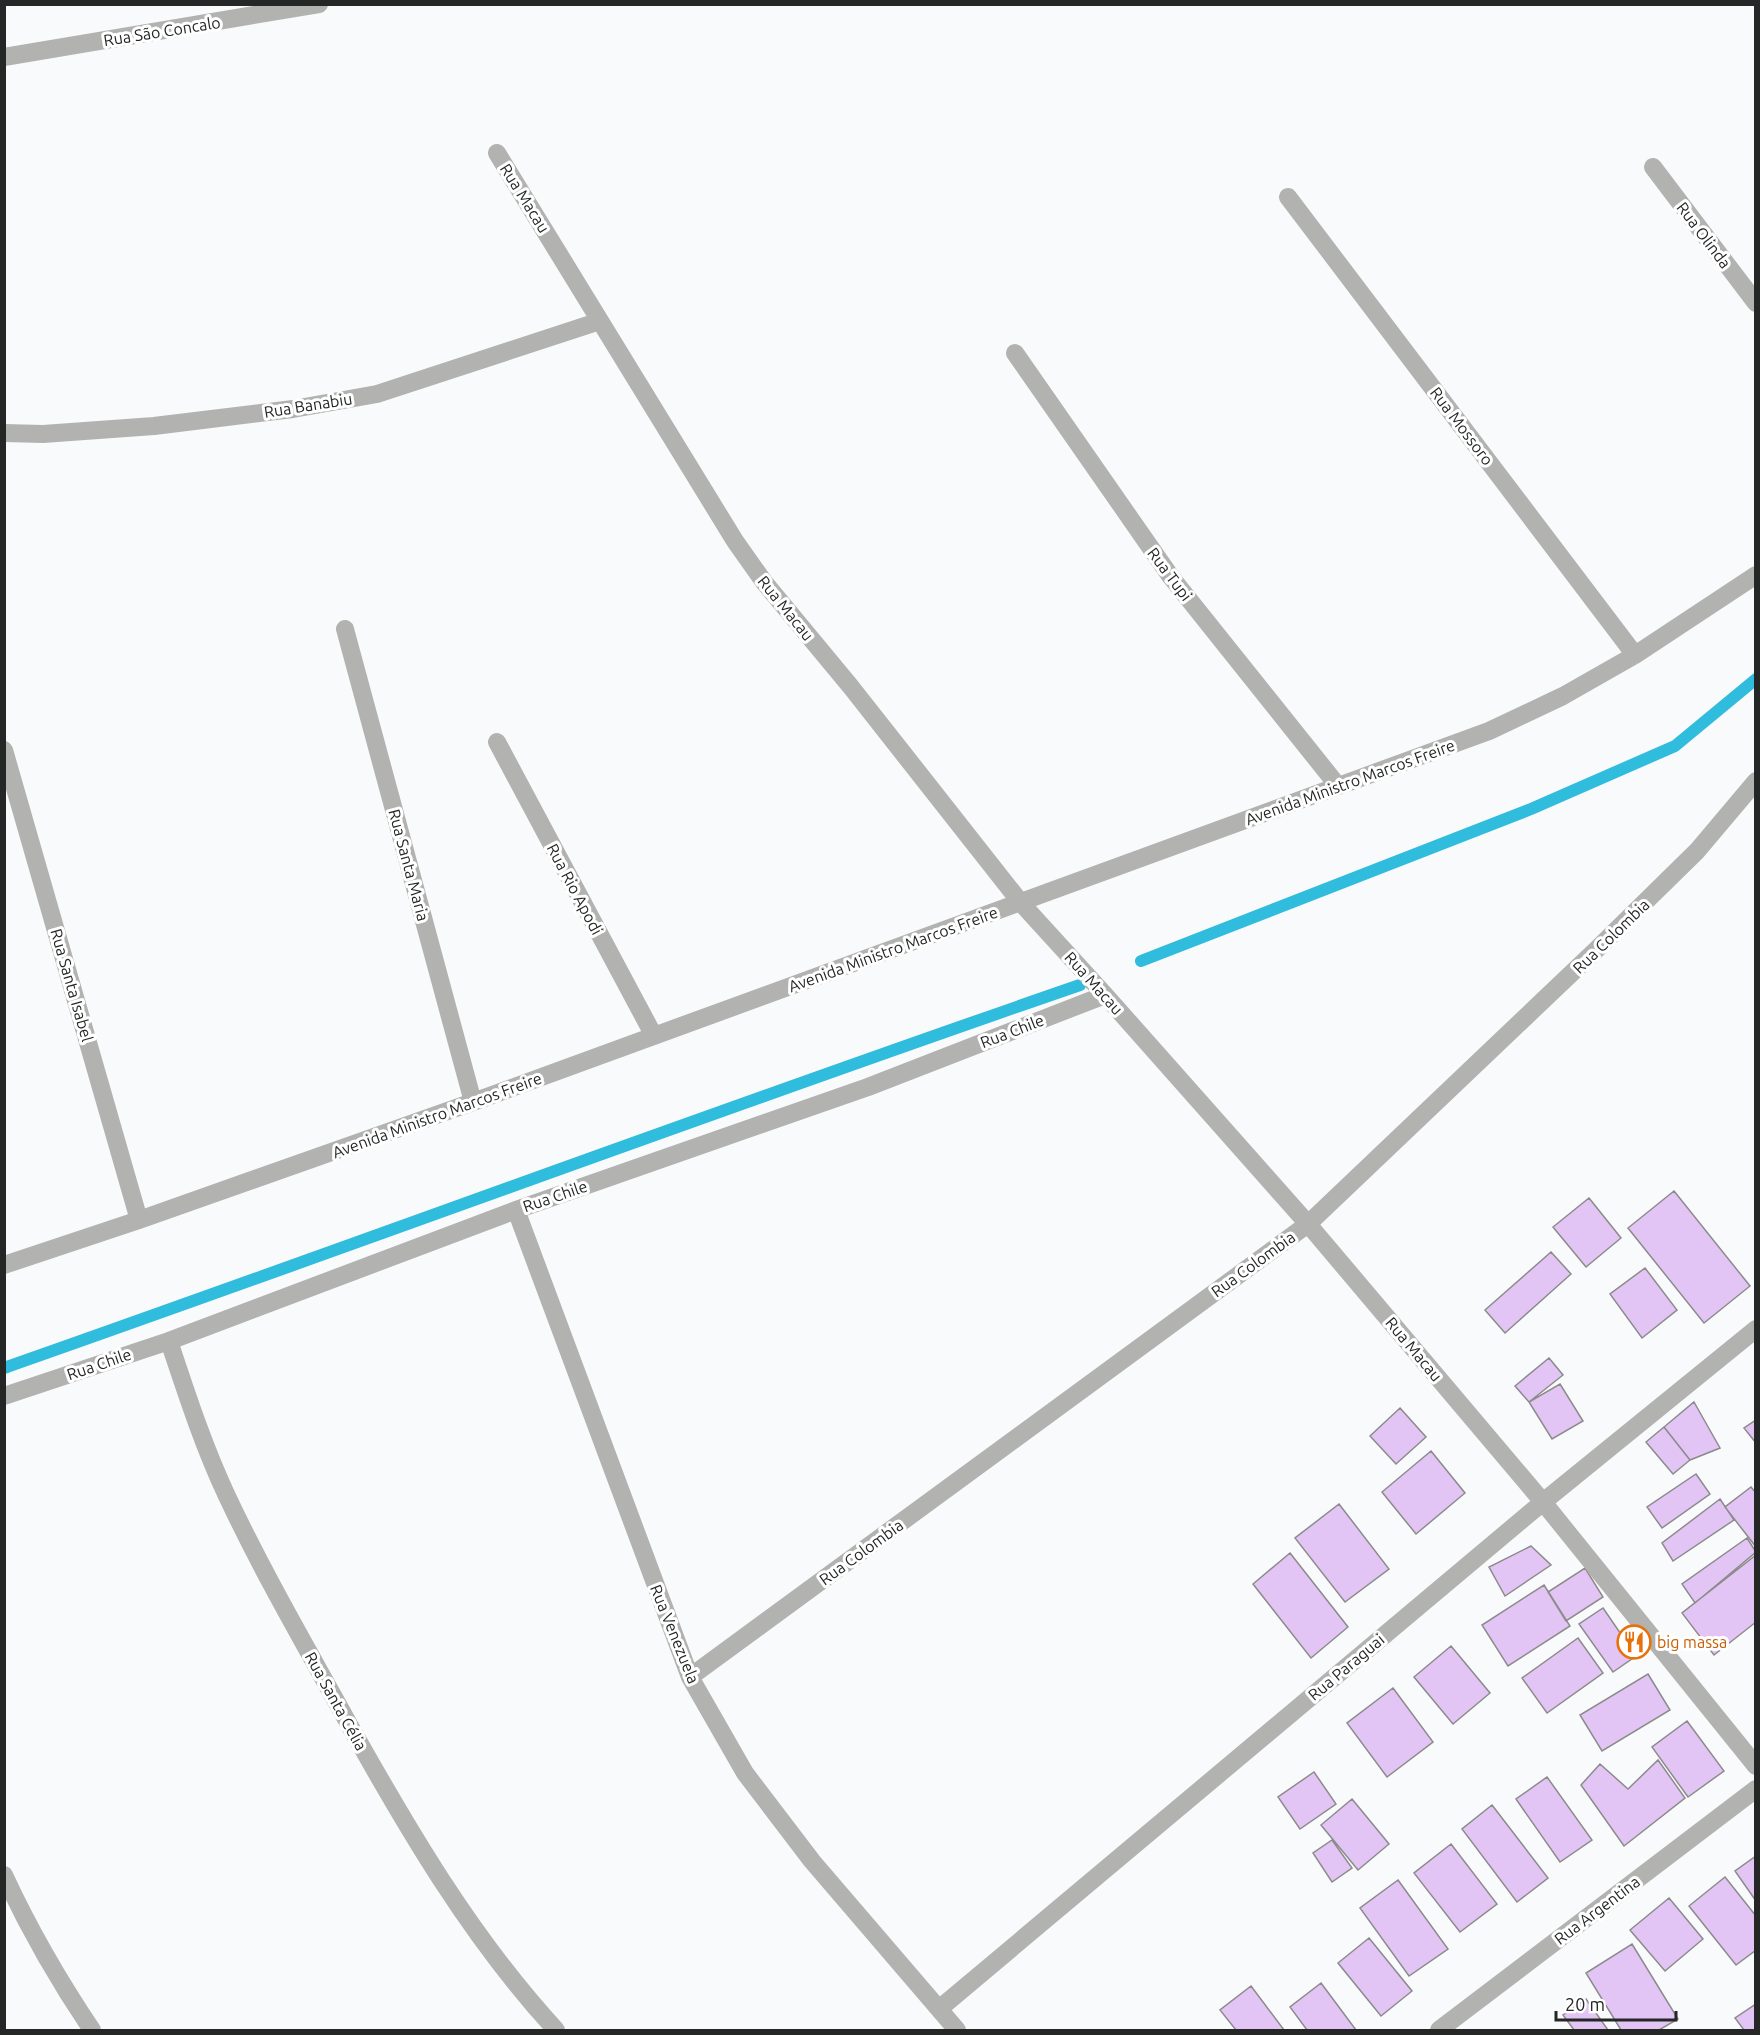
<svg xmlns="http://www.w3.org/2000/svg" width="1760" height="2035" viewBox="0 0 1760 2035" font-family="Ubuntu,sans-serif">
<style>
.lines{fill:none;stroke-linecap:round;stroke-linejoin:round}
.stream{stroke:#30bcdc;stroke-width:12}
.building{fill:#e3c5f5;stroke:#8c8b8c;stroke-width:1.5}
.minor{stroke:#b2b2b1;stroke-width:18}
.labels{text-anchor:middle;stroke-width:6;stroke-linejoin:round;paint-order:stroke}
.street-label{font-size:16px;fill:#252626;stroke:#fff}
.food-label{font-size:16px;fill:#c56008;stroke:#fff;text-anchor:start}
</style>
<rect width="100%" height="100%" fill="#f9fafb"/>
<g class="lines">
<path class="stream" d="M1141 961 1531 809 1675 746 1756 679
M4 1368C363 1242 720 1109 1080 985"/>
</g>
<path class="building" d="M1674 1191 1750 1286 1704 1323 1628 1228Z
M1589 1198 1621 1238 1586 1267 1553 1227Z
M1551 1252 1571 1274 1505 1333 1485 1310Z
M1645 1268 1677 1310 1642 1338 1610 1294Z
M1549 1358 1563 1375 1529 1402 1515 1386Z
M1560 1384 1583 1421 1552 1439 1529 1402Z
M1694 1402 1720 1448 1690 1460 1664 1427Z
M1400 1408 1426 1437 1396 1464 1370 1436Z
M1756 1420V1443L1744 1428Z
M1664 1427 1690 1460 1673 1474 1646 1442Z
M1431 1451 1465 1493 1416 1534 1382 1492Z
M1696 1474 1710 1494 1662 1528 1647 1507Z
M1751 1487 1756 1493V1547L1725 1507Z
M1720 1499 1734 1520 1673 1561 1662 1543Z
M1339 1504 1389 1569 1345 1602 1295 1538Z
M1747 1538 1756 1552 1695 1603 1682 1584Z
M1531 1546 1551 1565 1505 1596 1489 1567Z
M1290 1553 1348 1627 1311 1658 1253 1584Z
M1756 1555V1622L1714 1655 1682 1613Z
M1585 1568 1603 1597 1566 1621 1548 1592Z
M1544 1585 1570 1626 1508 1666 1482 1625Z
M1603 1608 1636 1656 1613 1672 1579 1624Z
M1578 1638 1603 1673 1547 1713 1522 1678Z
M1451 1646 1490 1693 1453 1724 1414 1677Z
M1648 1674 1670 1710 1602 1751 1580 1715Z
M1393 1688 1433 1742 1387 1777 1347 1723Z
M1687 1721 1724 1771 1688 1797 1652 1747Z
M1658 1760 1685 1798 1624 1846 1581 1785 1600 1764 1628 1789Z
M1314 1772 1336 1804 1300 1829 1278 1797Z
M1547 1777 1592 1840 1560 1862 1516 1799Z
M1352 1799 1389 1844 1358 1870 1321 1825Z
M1492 1805 1548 1878 1517 1902 1462 1829Z
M1332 1840 1352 1868 1332 1882 1313 1853Z
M1451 1844 1497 1904 1460 1932 1414 1873Z
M1756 1856V1901L1735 1871Z
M1725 1877 1756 1916V1950L1736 1965 1689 1906Z
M1398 1880 1448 1949 1409 1976 1360 1908Z
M1669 1898 1703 1939 1665 1971 1630 1930Z
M1369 1938 1412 1991 1381 2016 1338 1963Z
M1632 1944 1678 2019 1659 2030H1621L1586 1973Z
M1321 1983 1356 2030H1307L1290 2007Z
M1251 1986 1284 2030H1236L1220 2010Z
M1586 1999 1608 2030H1574L1563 2015Z
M1756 2004V2030H1744L1735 2018Z"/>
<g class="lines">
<path class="minor" d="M4 57 319 4
M497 153 735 541 764 582 851 687 1021 903 1105 995 1308 1224 1543 1502 1756 1766
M1653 167 1756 303
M1288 197 1635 655
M1015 353 1171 577 1338 786
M4 433 43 434 154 426 293 409 377 394 600 321
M345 629 473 1102
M497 742 654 1036
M4 750 139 1220
M516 1210 690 1677 745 1773 812 1861 957 2030
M4 1265 139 1220 473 1102 1489 731 1563 696 1635 655 1756 575
M169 1341C186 1392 203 1445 226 1494 262 1571 305 1645 346 1719 407 1828 471 1938 556 2030
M4 1396 169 1341 516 1210 868 1087 1105 995
M690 1677 1308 1224 1596 950 1697 851 1756 781
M4 1875C29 1929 59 1981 92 2030
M939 2009 1543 1502 1756 1329
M1439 2030 1756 1789"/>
</g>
<defs>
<symbol id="restaurant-ring" viewBox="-11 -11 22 22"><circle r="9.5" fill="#fff" stroke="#e8710a" stroke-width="1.5"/><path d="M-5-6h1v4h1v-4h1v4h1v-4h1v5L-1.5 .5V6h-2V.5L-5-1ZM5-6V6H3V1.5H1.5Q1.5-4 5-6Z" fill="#e8710a"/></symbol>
</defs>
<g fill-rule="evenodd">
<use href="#restaurant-ring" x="1615" y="1623" width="38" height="38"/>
</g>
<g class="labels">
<g class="street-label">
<text transform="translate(162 31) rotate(-9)" y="6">Rua São Concalo</text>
<text transform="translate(525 198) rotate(58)" y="6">Rua Macau</text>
<text transform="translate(1704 235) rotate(53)" y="6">Rua Olinda</text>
<text transform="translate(308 405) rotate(-9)" y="6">Rua Banabiu</text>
<text transform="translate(1462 426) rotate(53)" y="6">Rua Mossoro</text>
<text transform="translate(1170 574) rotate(53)" y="6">Rua Tupi</text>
<text transform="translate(786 608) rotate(51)" y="6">Rua Macau</text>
<text transform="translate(1350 782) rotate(-20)" y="6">Avenida Ministro Marcos Freire</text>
<text transform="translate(409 865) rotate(75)" y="6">Rua Santa Maria</text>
<text transform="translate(575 889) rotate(62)" y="6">Rua Rio Apodi</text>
<text transform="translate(1611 936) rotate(-44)" y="6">Rua Colombia</text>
<text transform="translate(893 949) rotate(-20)" y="6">Avenida Ministro Marcos Freire</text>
<text transform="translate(1094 983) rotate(48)" y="6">Rua Macau</text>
<text transform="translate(72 985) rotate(74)" y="6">Rua Santa Isabel</text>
<text transform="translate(1012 1031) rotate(-21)" y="6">Rua Chile</text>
<text transform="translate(437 1115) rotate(-20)" y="6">Avenida Ministro Marcos Freire</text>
<text transform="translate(555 1196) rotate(-19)" y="6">Rua Chile</text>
<text transform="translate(1253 1264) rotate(-36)" y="6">Rua Colombia</text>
<text transform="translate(1414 1349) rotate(50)" y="6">Rua Macau</text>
<text transform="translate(99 1364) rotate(-19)" y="6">Rua Chile</text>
<text transform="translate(861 1552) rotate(-36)" y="6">Rua Colombia</text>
<text transform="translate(675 1634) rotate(68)" y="6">Rua Venezuela</text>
<text transform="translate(1346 1667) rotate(-40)" y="6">Rua Paraguai</text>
<text transform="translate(336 1701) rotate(61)" y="6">Rua Santa Célia</text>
<text transform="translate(1597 1910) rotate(-37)" y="6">Rua Argentina</text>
</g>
<g class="food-label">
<text x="1657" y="1648">big massa</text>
</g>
</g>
<rect width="1760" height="2035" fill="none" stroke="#252626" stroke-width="12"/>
<path d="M1556 2011v9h120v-9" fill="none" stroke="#252626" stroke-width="3"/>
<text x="1565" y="2011" font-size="18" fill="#252626" stroke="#ffffff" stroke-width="4.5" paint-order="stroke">20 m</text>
</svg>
